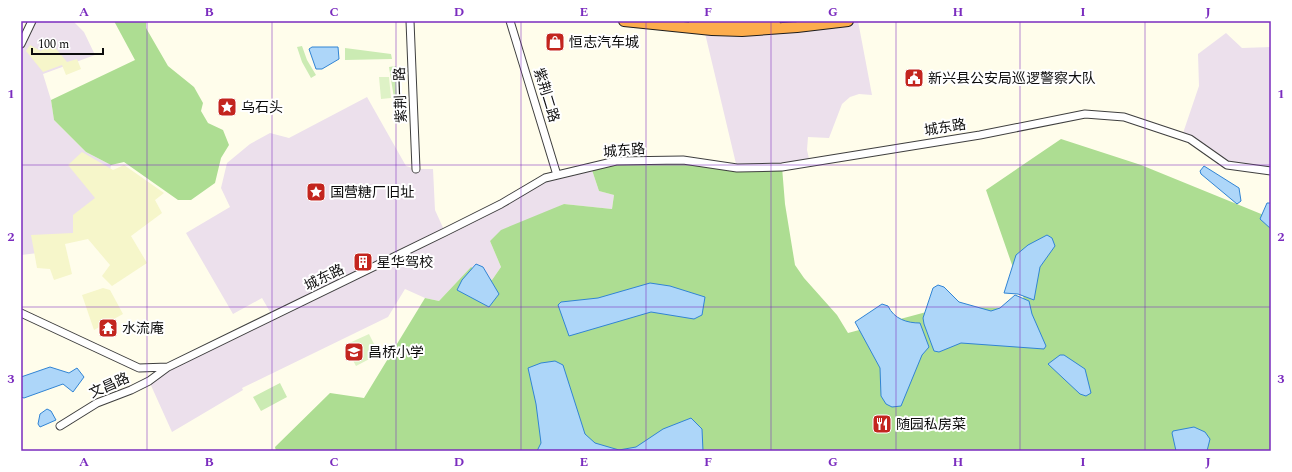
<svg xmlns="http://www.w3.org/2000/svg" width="1292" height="472" viewBox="0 0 1292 472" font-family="Spectral,'Noto Sans SC',serif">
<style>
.industrial{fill:#ece0ec}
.farmland{fill:#f6f6ca}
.green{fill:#cbebb3}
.forest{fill:#addd92}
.pitch{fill:#def2c6}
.water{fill:#add6f9;stroke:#3184d4}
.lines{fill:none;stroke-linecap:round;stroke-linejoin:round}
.minor-casing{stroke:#3f3f3f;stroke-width:9}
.highway-casing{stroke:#1d1d1d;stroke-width:12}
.minor{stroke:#fff;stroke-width:7}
.highway{stroke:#fcad4d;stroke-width:10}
.grid{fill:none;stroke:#7b2cbf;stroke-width:1;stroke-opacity:0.55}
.labels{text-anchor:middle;stroke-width:4;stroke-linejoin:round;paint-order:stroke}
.poi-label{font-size:14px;fill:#0c0c0c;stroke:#fff;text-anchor:start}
.street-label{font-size:14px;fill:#0c0c0c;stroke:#fff}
.neatline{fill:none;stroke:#7b2cbf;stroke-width:1.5}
.grid-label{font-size:13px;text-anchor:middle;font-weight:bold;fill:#7b2cbf}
</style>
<rect width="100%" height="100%" fill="#fffdeb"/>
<path class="industrial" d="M32 21H73L84 32 95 55 43 74 51 100 54 120 86 152 111 165 105 196 78 234 38 253 21 255V44Z
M858 21 872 95 859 94 850 97 842 104 829 138 808 137 807 150 810 163 737 168 704 29Z
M1226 33 1242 48 1271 47V171L1227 165 1182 136 1199 86 1198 54Z
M367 97 406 166 416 169H433L435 210 445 232 545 178 591 167 599 191 614 195 612 209 564 204 490 241 501 267 492 280 471 267 439 301 425 298 405 289 388 317 242 388 243 390 172 432 149 381 168 367 273 317 262 298 233 314 186 233 230 207 221 188 227 163 250 144 270 133 289 138Z"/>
<path class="farmland" d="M48 39 67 62 77 59 81 69 66 75 62 65 43 72 26 51 30 45 41 51Z
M82 152 113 170 124 165 164 193 155 200 162 213 131 236 147 263 112 286 102 276 110 265 88 239 65 244 72 274 54 280 50 269 37 268 31 235 73 233V215L95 198 68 165Z
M103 288 110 290 123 314 94 330 82 295Z"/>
<path class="green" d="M302 46 307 60 316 75 311 78 302 62 297 47Z
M345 48 391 54 392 59 345 60Z
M396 66 401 97 394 98 389 67Z
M280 383 287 397 261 411 253 397Z"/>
<path class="forest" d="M114 21H146V28L168 66 194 87 203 103 201 111 208 123 223 130 229 145 221 158 215 183 191 200H178L124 162 111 165 86 152 54 120 51 100 135 60Z
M1061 139 1141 165 1271 218V451H276L275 447 330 393 364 398 425 298 439 301 471 267 492 280 501 267 490 241 501 230 564 204 612 209 614 195 599 191 591 167 616 161 683 160 737 168 782 167 785 204 795 265 804 278 837 315 848 333 945 307 1027 308 986 190Z"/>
<path class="pitch" d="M379 77H389L391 98 381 99Z
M369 334 379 354 356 366 345 345Z"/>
<path class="water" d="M312 47H338L339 59 322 69H316L309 49Z
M1204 166 1239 188 1241 201 1237 204 1201 174 1200 171Z
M1267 203H1271V229L1260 219Z
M1047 235 1052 238 1055 246 1040 267 1034 300 1018 294 1004 293 1016 255 1028 245Z
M476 264 483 267 499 294 489 307 457 290 462 280Z
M650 283 670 286 705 297 702 315 694 319 651 312 569 336 558 305 561 302 598 298Z
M938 285 944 287 959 302 991 311 1000 308 1015 295 1029 301 1032 314 1046 346 1044 349 961 343 939 352 934 351 924 324 923 318 933 288Z
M882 304 888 306C894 319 907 323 920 323L929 347 922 355 901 406 892 407 886 404 881 396 880 368 855 322Z
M1060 355H1064L1085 369 1091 393 1086 396 1080 394 1048 364Z
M555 361 563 365 585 434 595 443 619 450 636 447 663 429 691 418 702 429 703 451H537L541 443 536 404 528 368 541 363Z
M50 367 69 373 77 368 84 377 73 392 63 384 24 398 21 397V377Z
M47 409 51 411 56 420 40 427 38 424 40 414Z
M1194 427 1205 432 1210 439 1207 451H1176L1172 433 1173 431Z"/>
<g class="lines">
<defs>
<path id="minor" d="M410 21 416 169
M510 21 557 175
M21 44 32 21
M21 313 139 368 168 367 445 232 501 204 545 178 616 161 683 160 737 168 782 167 980 135 1085 114 1124 117 1190 139 1227 165 1271 171
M60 426 97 403 131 390 149 381 168 367"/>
<path id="highway" d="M624 21 712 30 742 31 797 27 848 21
M694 21 753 23 775 21"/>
</defs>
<use href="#minor" class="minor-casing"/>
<use href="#highway" class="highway-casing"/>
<use href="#minor" class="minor"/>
<use href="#highway" class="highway"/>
</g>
<path class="grid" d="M147 21V451M272 21V451M396 21V451M521 21V451M646 21V451M771 21V451M896 21V451M1020 21V451M1145 21V451M21 165H1271M21 307H1271"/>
<defs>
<symbol id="shop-square" viewBox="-11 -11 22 22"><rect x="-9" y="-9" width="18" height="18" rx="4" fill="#c3251e" stroke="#fff"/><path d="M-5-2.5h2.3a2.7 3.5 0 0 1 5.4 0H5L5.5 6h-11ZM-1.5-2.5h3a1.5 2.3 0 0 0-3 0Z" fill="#fff"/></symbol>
<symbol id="civic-square" viewBox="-11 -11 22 22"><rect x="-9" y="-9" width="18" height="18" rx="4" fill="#c3251e" stroke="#fff"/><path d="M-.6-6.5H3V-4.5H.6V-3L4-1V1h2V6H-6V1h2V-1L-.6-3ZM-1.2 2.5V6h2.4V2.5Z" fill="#fff"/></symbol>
<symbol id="sight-square" viewBox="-11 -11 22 22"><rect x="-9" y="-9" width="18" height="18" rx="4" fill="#c3251e" stroke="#fff"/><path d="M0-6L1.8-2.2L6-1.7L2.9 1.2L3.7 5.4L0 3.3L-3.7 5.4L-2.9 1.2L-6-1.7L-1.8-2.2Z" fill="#fff"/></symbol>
<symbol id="building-square" viewBox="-11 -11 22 22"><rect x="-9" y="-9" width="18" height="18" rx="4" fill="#c3251e" stroke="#fff"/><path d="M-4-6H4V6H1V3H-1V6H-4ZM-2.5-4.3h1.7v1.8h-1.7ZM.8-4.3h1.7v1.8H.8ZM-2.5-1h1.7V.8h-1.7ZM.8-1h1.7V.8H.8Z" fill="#fff"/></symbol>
<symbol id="temple-square" viewBox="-11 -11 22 22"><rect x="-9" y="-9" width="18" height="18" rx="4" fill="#c3251e" stroke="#fff"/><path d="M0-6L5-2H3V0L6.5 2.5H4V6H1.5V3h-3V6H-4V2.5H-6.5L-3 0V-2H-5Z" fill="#fff"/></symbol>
<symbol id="school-square" viewBox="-11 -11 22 22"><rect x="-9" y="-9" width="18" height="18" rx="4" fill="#c3251e" stroke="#fff"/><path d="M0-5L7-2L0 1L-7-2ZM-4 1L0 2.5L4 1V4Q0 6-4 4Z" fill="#fff"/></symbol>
<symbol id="restaurant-square" viewBox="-11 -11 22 22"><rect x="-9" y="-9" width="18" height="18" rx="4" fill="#c3251e" stroke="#fff"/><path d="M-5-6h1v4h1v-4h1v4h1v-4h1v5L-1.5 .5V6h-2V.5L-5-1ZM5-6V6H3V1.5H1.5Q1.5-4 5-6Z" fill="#fff"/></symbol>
</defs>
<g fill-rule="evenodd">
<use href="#shop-square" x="544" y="31" width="22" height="22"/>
<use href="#civic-square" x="903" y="67" width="22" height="22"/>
<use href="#sight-square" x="216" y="96" width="22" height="22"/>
<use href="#sight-square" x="305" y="181" width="22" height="22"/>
<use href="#building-square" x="352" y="251" width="22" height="22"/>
<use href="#temple-square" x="97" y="317" width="22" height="22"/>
<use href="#school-square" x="343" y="341" width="22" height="22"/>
<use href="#restaurant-square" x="871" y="413" width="22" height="22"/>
</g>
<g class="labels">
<g class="poi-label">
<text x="569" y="47">恒志汽车城</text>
<text x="928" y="83">新兴县公安局巡逻警察大队</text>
<text x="241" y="112">乌石头</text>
<text x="330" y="197">国营糖厂旧址</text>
<text x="377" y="267">星华驾校</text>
<text x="122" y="333">水流庵</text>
<text x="368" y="357">昌桥小学</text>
<text x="896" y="429">随园私房菜</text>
</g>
<g class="street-label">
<text transform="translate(400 95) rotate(-92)" y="5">紫荆一路</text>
<text transform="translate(547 95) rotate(73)" y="5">紫荆二路</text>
<text transform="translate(945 127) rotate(-9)" y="5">城东路</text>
<text transform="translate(624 150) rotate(-5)" y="5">城东路</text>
<text transform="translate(324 277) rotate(-26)" y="5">城东路</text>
<text transform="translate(109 385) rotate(-24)" y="5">文昌路</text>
</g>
</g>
<rect width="1292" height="472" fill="none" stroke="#ffffff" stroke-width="44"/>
<path d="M32 48v6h71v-6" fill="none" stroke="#0c0c0c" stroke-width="2"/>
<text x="38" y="48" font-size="12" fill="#0c0c0c" stroke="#ffffff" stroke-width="3" paint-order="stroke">100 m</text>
<rect x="22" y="22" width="1248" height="428" class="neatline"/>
<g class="grid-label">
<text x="84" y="16">A</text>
<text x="209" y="16">B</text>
<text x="334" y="16">C</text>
<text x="459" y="16">D</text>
<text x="584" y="16">E</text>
<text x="708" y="16">F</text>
<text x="833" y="16">G</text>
<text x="958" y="16">H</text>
<text x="1083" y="16">I</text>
<text x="1208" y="16">J</text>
<text x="11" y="98">1</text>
<text x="1281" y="98">1</text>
<text x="11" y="241">2</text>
<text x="1281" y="241">2</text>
<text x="11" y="383">3</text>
<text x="1281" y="383">3</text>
<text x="84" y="466">A</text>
<text x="209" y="466">B</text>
<text x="334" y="466">C</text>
<text x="459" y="466">D</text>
<text x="584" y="466">E</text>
<text x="708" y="466">F</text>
<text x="833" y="466">G</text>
<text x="958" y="466">H</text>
<text x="1083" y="466">I</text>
<text x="1208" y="466">J</text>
</g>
</svg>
